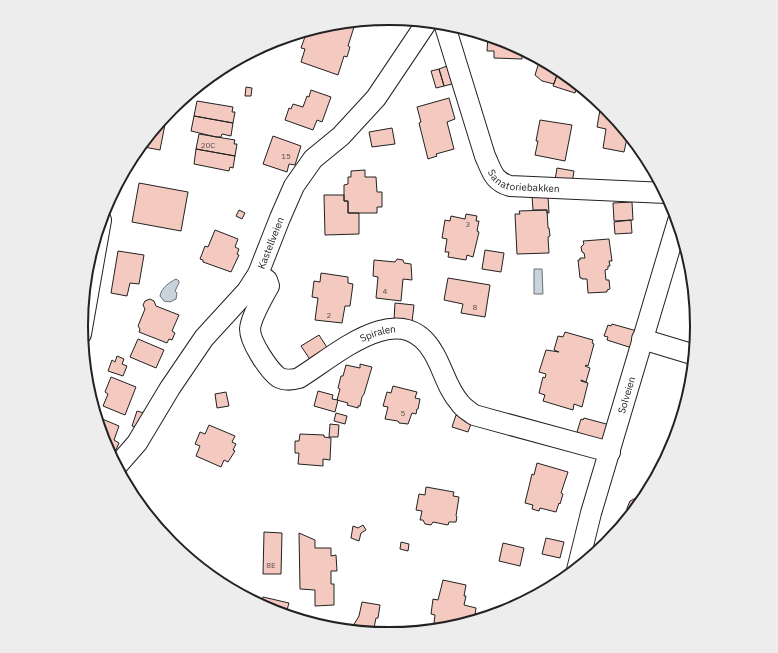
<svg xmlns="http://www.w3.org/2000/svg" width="778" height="653" viewBox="0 0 778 653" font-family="'IBM Plex Sans',sans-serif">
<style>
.water{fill:#c7d3dd;stroke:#6f6f6f}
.building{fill:#f3c9c0;stroke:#222}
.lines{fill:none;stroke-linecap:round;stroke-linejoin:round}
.minor-casing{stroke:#222;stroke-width:22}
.minor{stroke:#fff;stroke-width:20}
.labels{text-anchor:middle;stroke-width:3;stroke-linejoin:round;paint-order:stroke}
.number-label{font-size:8px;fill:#564c4a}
.street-label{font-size:10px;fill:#222;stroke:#fff}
.rim{fill:none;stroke:#222;stroke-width:2}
</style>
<rect width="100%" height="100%" fill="#fff"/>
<path class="water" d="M534 269H542L543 294H534Z
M176 279 179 281V283L175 291 177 293 176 299 170 302 164 301 160 296C161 288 170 282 176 279Z"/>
<path class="building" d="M380 19 378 26 363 21Z
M341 23 354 27 348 46 350 47 347 57 344 56 338 75 301 62 305 49 301 48 307 31 329 24Z
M488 36 507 42 524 50H522V59L494 58V51H487Z
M540 59 559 69 554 84 542 81 535 75Z
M447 66 452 84 444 86 439 69Z
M439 69 444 86 436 88 431 71Z
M559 69 578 84 575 93 553 86Z
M246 87 252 88 251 96H245Z
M311 90 331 97 322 122 317 120 313 130 285 120 289 108 291 109 293 104 303 107 307 96 309 97Z
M449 98 455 119 447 122 454 149 436 154 437 156 428 159 419 123 421 122 417 107Z
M197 101 233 107 232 112H235L233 123 194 116Z
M601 104 607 109 628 134 624 152 603 148 606 129 597 127Z
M167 114 160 150 144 147 146 139Z
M194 116 233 123 231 136 222 134 221 137H216L191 131Z
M540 120 572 125 565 161 535 155 538 141H536Z
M392 128 395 144 372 147 369 132Z
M199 134 235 140 234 144H237L235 156 196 149Z
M273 136 301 146 295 165 289 164 287 172 263 164Z
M196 149 235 156 233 168 230 167 229 171 194 164Z
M557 168 574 171 572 183 555 180Z
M365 170V177H376L377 192H382V207H377V213H348V201H344V185L348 184V177H351V171Z
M139 183 188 192 181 231 132 222Z
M324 195H344V201H348V213H359V234L325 235Z
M532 196H548L549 213H547V210H533Z
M632 202 633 220 614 221 613 203Z
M239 210 245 213 242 219 236 216Z
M547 210 548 228H549L550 236 548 237 549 253 517 254 515 214H520L519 211Z
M466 214 477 216 476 221H479L477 231 479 232 473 257 467 255 466 260 448 257 449 252H445L447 239 442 238 445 220 450 221 451 216 465 219Z
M631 220 632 233 615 234 614 222Z
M215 230 238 239 235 247 239 249 237 254 239 255 231 272 203 262V260L200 259 205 246 208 247Z
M609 239 612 261H609L610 266H608V269L605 270 606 280H609L610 289 607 290V292L588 293 587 279H582V278H580L578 260H580V258H585L584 253 582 252 581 247 584 244 583 241Z
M485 250 504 253 501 272 482 269Z
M118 251 144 255 139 284 130 283 127 296 111 293Z
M397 259 403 260 404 263 411 264 412 280 403 279 401 301 376 298 378 277 373 276 374 260 395 262Z
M321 273 348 277V283L353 284 350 306H345L342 323 315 320 318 298 312 297 314 281 320 282Z
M448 278 490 285 485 317 461 313 463 304 444 300Z
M150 299 154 301 156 306 179 315 172 331 175 333 172 340 169 339 167 343 139 332 140 329 138 326 145 309 143 305 145 301Z
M395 303 414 305 412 322 394 320Z
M612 324 637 331 632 348 607 340 608 337 604 336 608 325 611 326Z
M565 332 593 340 592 343 594 344 588 366 586 365 585 366 590 368 586 382 581 380V381L588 383 582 407 574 404 573 410 543 401 545 395 539 393 543 377 545 378 546 374 539 372 546 350 559 352 554 350 558 336 563 337Z
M319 335 330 352 313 364 301 346Z
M138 339 164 350 156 368 130 357Z
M117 356 124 359 122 364 127 366 123 376 108 371 112 360 115 362Z
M360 364 372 367 364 394 362 397 360 406H358V408L347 405 348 403 337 400 340 389 338 388 341 376H343L346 365 360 368Z
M692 370 693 371 692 387 689 394 684 391 689 371Z
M111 377 136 387 125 415 103 406 108 394 105 392Z
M393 386 417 392 415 398 420 399 418 409H417L416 414 412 413 408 424 399 423 398 421 385 419 388 407 383 406 387 392 391 393Z
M318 391 333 395 332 399 338 400 335 412 314 406Z
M226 392 229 406 217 408 215 394Z
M137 411 144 413 139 428 132 426Z
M336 413 347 416 345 424 334 421Z
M456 415 472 421 468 432 452 427Z
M100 418 119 426 114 440 119 443 112 459 104 444 97 422H98Z
M584 418 610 425 604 443 579 436V433L577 432 581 419 583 420Z
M330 424 339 425 338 437H329Z
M209 425 235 436 232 442 236 444 233 450 235 451 228 462 224 460 221 467 196 456 200 446 195 444 200 432 205 434Z
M300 434 324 435V437L331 438 330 460 323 459V466L298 464 299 453H295V441H299Z
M537 463 568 472 561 493 563 494 560 504 559 503 556 512 540 508 539 511 532 509 533 505 525 503 532 474 534 475Z
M426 487 454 492 453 496 459 497 456 516 457 517 456 522H449L448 525 433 522 431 525 425 524 423 520H420L422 511 416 510 419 494 425 495Z
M644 496 646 497 645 498 632 515H627V508L630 501 636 498 643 500Z
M153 523H162L161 530H166L165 538Z
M363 525 366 530 361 533 359 541 351 538 353 526 358 528Z
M264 532 282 533 281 574H263Z
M299 533 315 540V548H331V556L336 555 337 571H331V584H334V605L315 606V590L300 589Z
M546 538 564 542 560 558 542 554Z
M401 542 409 544 408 551 400 549Z
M503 543 524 548 520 566 499 561Z
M443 580 466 585 464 596H466L464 605 476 608 474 622 461 620 460 626 456 627 434 623 435 615 431 614 433 599 438 600Z
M263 597 289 603 287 610 292 611 290 617 271 611 261 606Z
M362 602 380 605 378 618H376L373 633 350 631 359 616Z
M354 625 350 631 337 630V629Z"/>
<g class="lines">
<defs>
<g id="minor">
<path id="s1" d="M444 23 485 156C492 171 493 181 510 186L666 193"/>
<path id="s2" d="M258 274 267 280 269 286C263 297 251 317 250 329 250 342 268 369 278 377 285 381 292 380 299 378 334 357 400 295 433 352 443 368 447 389 460 403 463 408 469 411 474 415L610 452"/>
<path d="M81 334 101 220"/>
<path d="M642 339 695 355"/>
<path id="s3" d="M116 467 137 443 170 388 204 338 247 291 258 274 280 218 294 186 313 159 341 136 376 98 427 22"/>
<path id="s4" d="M577 570 591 513 678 221"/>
</g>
</defs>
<use href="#minor" class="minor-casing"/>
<use href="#minor" class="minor"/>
</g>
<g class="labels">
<g class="number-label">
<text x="208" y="148">20C</text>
<text x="286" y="159">15</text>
<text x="468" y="227">3</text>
<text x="385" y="294">4</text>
<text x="475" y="310">8</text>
<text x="329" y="318">2</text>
<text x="403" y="416">5</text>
<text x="271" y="568">8E</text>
</g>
<g class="street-label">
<text dy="4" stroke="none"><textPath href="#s1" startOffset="192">Sanatoriebakken</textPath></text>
<text dy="4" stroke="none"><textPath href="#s3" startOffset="274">Kastellveien</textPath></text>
<text dy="4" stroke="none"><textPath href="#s2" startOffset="234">Spiralen</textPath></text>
<text dy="4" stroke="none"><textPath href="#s4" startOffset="182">Solveien</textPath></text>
</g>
</g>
<path d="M0 0H778V653H0ZM88 326a301 301 0 1 1 602 0a301 301 0 1 1-602 0Z" fill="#ededed" fill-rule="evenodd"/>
<path class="rim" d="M88 326a301 301 0 1 1 602 0a301 301 0 1 1-602 0Z"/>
</svg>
